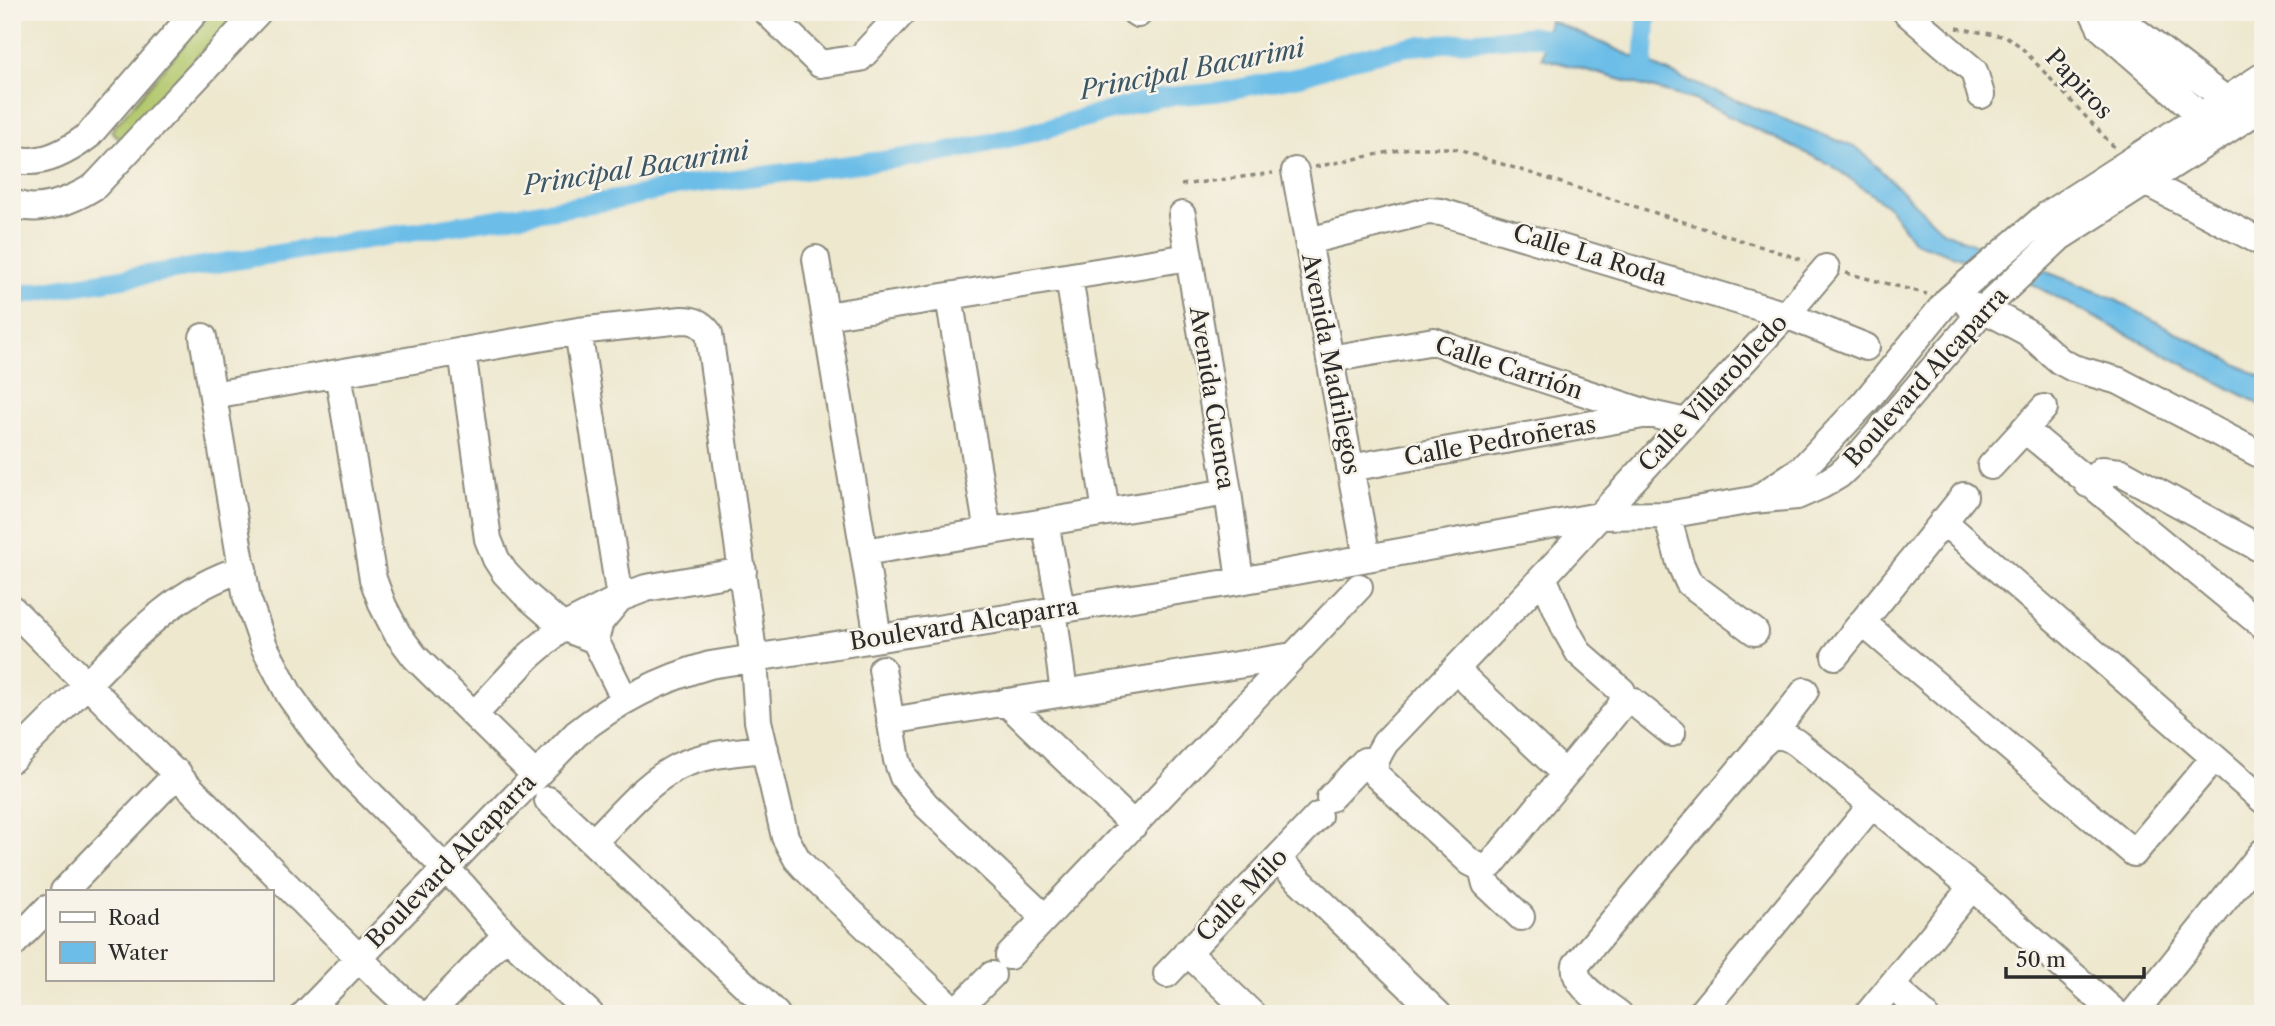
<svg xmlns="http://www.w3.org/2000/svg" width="2275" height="1026" viewBox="0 0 2275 1026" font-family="'Libre Caslon Text',serif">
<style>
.green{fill:#b1c76b;stroke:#6e794b;stroke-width:2}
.water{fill:#6cbee8;stroke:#4c748a;stroke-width:2}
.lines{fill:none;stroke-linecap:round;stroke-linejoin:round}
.canal{stroke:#6cbee8;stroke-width:19}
.minor-casing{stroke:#8c8a7d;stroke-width:30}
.path{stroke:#8c8a7d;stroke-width:3.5;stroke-dasharray:5 5;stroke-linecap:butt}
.minor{stroke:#fff;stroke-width:26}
.labels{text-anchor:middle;stroke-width:5;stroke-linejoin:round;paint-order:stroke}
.street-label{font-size:24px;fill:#2b2b2b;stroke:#f7f3e8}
.water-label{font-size:26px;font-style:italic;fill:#3e5764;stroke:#f7f3e8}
</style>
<rect width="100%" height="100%" fill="#f7f3e8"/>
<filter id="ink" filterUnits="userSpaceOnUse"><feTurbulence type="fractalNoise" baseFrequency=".0143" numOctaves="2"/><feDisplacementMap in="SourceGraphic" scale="14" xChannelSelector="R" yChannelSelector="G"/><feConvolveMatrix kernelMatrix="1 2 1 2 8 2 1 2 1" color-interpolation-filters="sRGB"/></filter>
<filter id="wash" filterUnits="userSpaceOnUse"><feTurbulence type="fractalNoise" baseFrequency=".00686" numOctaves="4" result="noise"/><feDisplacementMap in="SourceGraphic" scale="28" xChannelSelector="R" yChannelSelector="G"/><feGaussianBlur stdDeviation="1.57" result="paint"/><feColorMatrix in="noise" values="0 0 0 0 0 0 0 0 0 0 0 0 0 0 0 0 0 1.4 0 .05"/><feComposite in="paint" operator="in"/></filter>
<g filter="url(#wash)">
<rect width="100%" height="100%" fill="#eee8cf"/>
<path class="green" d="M212 12H238L121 140 111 131Z"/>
<path class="water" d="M1549 20 1703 87 1859 149 1944 232 2108 296 2263 378V406L2022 279 1914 242 1889 207 1831 165 1695 100 1542 58Z"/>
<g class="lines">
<path class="canal" d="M1643 75 1647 12
M12 296 620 199 678 186 942 153 1019 136 1156 98 1219 92 1302 76 1347 61 1405 47 1529 36 1544 38 1569 50"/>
</g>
</g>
<g filter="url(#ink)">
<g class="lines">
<defs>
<path id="minor" d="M767 12 820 64 860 58 903 12
M1135 12 1138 14 1140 12
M1906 12 1974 71 1981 95
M2093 12 2101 28 2213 126
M2111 12 2238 109
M12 158C39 168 67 152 88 136L195 12
M1295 171 1367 558
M2136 172 2145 182 2263 243
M12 202C36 216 73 200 95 186L258 12
M1182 215 1228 492 1240 581
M1308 241 1428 211 1441 212 1786 315 1866 347
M816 259 878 638
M1069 277 1106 512
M949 297 988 532
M1968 305 1984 309 2027 332 2060 361 2073 368 2119 381 2263 456
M826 316 1189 257
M578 331 620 598 600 622 595 640
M203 337 247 598 264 646 290 696 319 737 351 775 463 886 506 935 590 1014
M462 351 488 539 496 559 505 573 524 593 563 627 595 640 625 700
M1330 359 1434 341 1470 355 1650 414 1686 422
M338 373 373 579 383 606 397 633 415 657 534 774
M213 395 578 331 682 320C695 320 701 323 709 333L754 659 758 721 785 837 797 859 807 870 946 1003 950 1014
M2024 429 2263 626
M1991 466 2044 408
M1350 468 1648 414
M2088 484 2102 470 2121 472 2263 550
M1761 496 1803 468 1865 402 1948 300 2047 215 2263 76
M1667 515 1680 563 1689 583 1755 632
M1943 521 2263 800
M1045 522 1061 609
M864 552 1228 492
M1543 577 1566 630 1579 653 1622 691 1623 699 1620 707 1491 865 1482 868 1470 862 1376 775C1372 763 1379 754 1385 743L1543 577 1786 315 1826 268
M12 609 383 982 418 1014
M1053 610 1064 693
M1862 622 2134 853 2214 758
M1835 656 1964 496
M882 669 897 760 903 777 926 805 1045 918
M1455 669 1565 774
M1623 699 1632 701 1672 733
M1006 702 1134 825
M474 715 529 656 563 627 620 598 646 588 743 571
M890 721 1293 656
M1771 736C1783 735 1789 737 1798 744L1972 887 2117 1014
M12 759C39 732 65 706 92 679 136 634 181 587 243 569
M1330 798 1365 761H1375
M548 800 776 1014
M593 842C619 817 646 782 679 766 705 754 737 752 765 749
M1277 859 1438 1014
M1482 868 1486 884 1521 917
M64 891 178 773
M12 945 47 909
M1187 952 1252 1014
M1009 956 1359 587
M1167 974 1318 816
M1892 986 1924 1014
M950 1012 958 1009 992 975
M305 1014 576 734C617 701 660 679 710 665L1240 581 1599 516 1667 515 1753 500 1797 496 1822 485 1839 475 1855 460 1984 309 2060 237 2263 107
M429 1014 506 935
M1619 1014C1604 1002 1572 986 1576 965L1759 747 1771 736 1805 691
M1700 1014 1871 806
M1868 1014 1972 887
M2133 1014 2263 852"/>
</defs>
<use href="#minor" class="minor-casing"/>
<path class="path" d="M1957 28 2007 37 2020 46 2115 148
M1315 167 1409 148H1452L1806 261
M1181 185 1273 173
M1846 273 1927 294"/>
<use href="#minor" class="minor"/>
</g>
</g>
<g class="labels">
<g class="street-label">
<text transform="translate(2079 84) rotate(47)" y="8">Papiros</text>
<text transform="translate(1590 255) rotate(17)" y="8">Calle La Roda</text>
<text transform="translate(1331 364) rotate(79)" y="8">Avenida Madrilegos</text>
<text transform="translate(1509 368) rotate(18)" y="8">Calle Carrión</text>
<text transform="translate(1926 377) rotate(-48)" y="8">Boulevard Alcaparra</text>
<text transform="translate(1713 393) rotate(-47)" y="8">Calle Villarobledo</text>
<text transform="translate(1212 398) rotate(81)" y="8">Avenida Cuenca</text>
<text transform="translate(1500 441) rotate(-10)" y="8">Calle Pedroñeras</text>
<text transform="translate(964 624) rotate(-9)" y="8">Boulevard Alcaparra</text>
<text transform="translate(451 861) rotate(-46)" y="8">Boulevard Alcaparra</text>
<text transform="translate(1242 895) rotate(-46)" y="8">Calle Milo</text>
</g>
<g class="water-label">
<text transform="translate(1192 69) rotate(-11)" y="9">Principal Bacurimi</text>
<text transform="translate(636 168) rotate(-9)" y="9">Principal Bacurimi</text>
</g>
</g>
<rect width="2275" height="1026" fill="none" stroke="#f7f3e8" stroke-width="42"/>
<rect x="46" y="890" width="228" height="91" fill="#f7f3e8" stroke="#a5a39c" stroke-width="2"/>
<rect x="60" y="912" width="35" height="10" fill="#ffffff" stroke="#a5a39c" stroke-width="2"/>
<text x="108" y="925" font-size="21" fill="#2b2b2b">Road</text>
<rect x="60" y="942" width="35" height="21" fill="#6cbee8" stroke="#a5a39c" stroke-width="2"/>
<text x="108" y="960" font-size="21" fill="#2b2b2b">Water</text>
<path d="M2006 967v10h138v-10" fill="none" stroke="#2b2b2b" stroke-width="3.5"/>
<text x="2016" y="967" font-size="21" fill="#2b2b2b" stroke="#f7f3e8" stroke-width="5" paint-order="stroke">50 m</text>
</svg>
